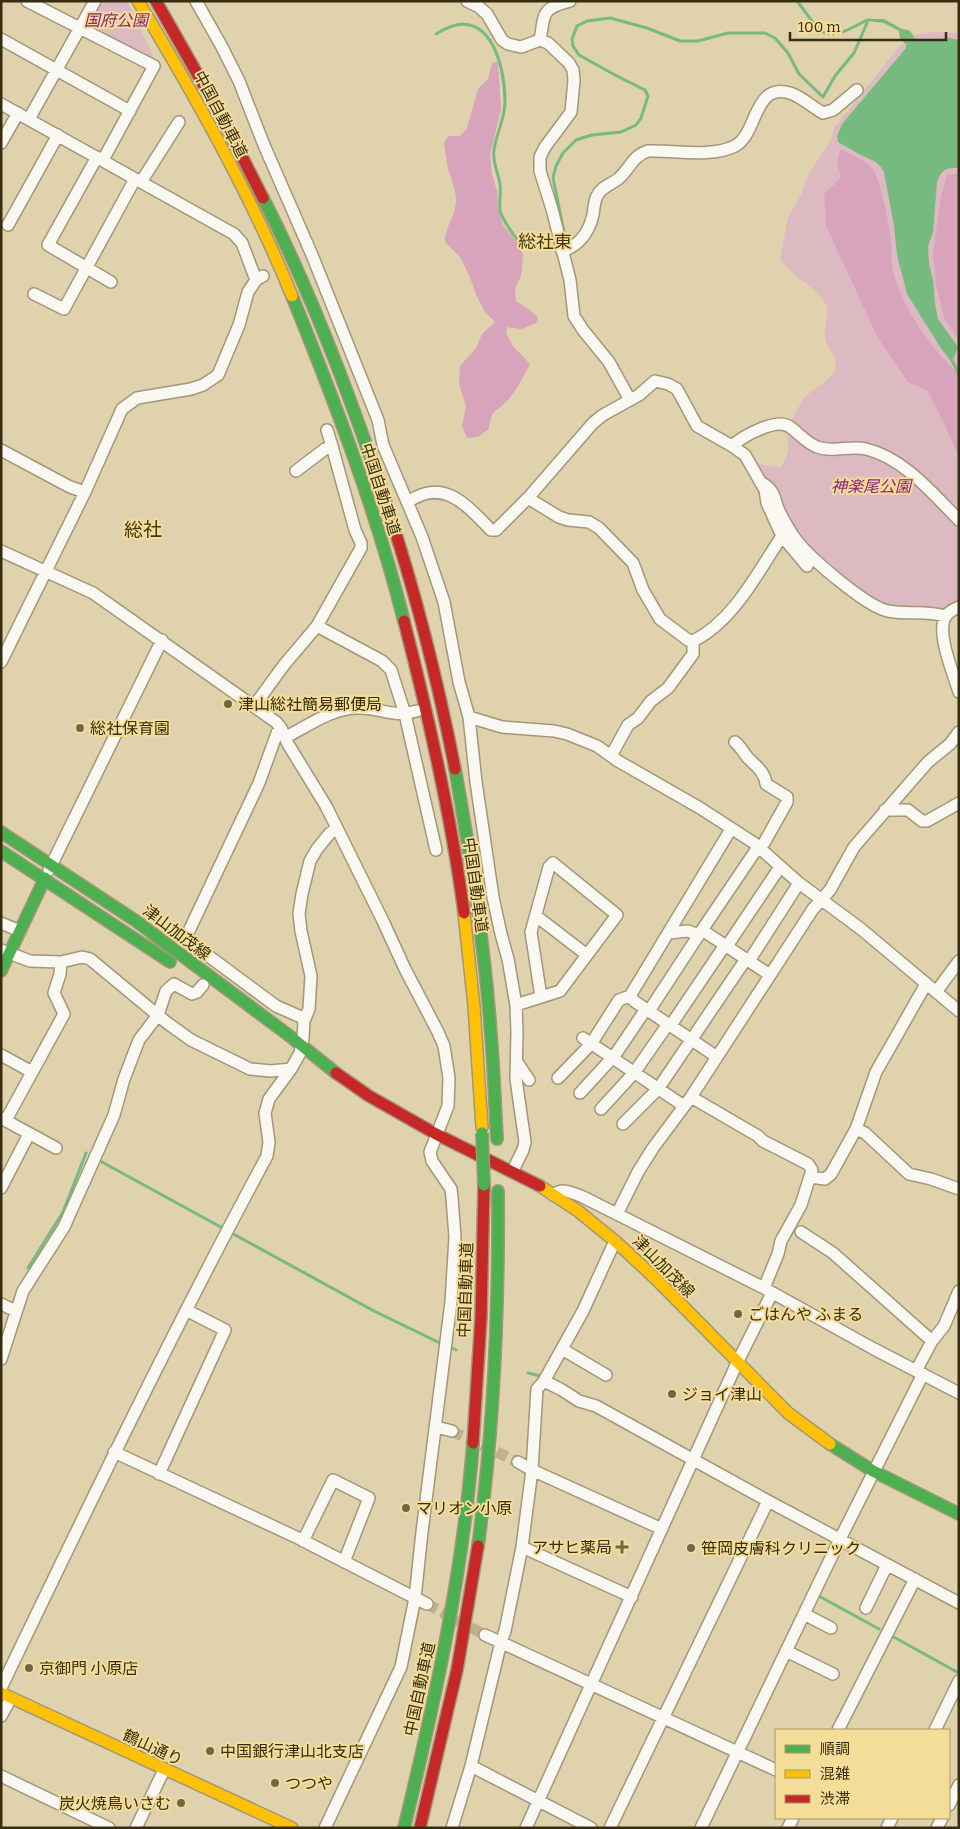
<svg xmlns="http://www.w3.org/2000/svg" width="960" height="1829" viewBox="0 0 960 1829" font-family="Bitter,'Noto Sans JP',serif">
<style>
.green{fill:#ddb9c2}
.forest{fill:#d8a4bb}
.water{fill:#76ba80}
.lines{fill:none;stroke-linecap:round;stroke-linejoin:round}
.stream{stroke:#76ba80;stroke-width:3}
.street-tunnel{stroke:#bdb18e;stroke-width:11;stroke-dasharray:11 5.5;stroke-linecap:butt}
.street-casing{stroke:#a19779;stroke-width:14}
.fast-casing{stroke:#a19779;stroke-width:14}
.slow-casing{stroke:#a19779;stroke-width:14}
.jam-casing{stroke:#a19779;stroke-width:14}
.street{stroke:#faf8f3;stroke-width:11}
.fast{stroke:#4caf50;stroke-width:11}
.slow{stroke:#ffc107;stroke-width:11}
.jam{stroke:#c62828;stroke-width:11}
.fast-bridge-casing{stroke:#a19779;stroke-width:14;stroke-linecap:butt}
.fast-bridge{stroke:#4caf50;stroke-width:11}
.poi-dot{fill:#716747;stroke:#f4dd98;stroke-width:2}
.labels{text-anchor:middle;stroke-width:4;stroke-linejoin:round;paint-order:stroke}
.park-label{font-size:16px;font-style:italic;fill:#88257f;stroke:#f4dd98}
.street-label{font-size:16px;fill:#362d10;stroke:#f4dd98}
.poi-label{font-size:16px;fill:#362d10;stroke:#f4dd98;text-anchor:start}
.neighbourhood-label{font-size:18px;fill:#423712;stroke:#f4dd98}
.quarter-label{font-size:19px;fill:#423712;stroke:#f4dd98}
</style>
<rect width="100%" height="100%" fill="#dfd2ad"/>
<path class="green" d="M103 1H127L157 64 89 26Z
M934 32 959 33V603L942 608 891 607 870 597 806 548 762 479 755 463 780 468C783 463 787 457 788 451 789 444 787 435 789 428 791 421 799 407 802 401 811 388 830 383 835 369 839 356 826 349 825 337 823 326 831 314 826 304 814 285 792 277 780 259L788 217 801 195 809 173 828 145 835 127 899 47 917 34Z"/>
<path class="forest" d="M498 62 501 109 490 155 492 174 497 191 498 209 503 225 517 242 523 254 521 276 515 289 516 301 530 310 538 318 536 323 521 329 507 327 506 333 513 346 530 364C524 376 517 390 507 401 496 413 491 408 489 429L478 437 467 438 462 426 466 406 459 384 460 366 476 348 482 334 495 322 485 312 478 299 469 275 460 257 445 242C445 226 456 215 456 200 456 188 451 180 448 169 446 160 445 151 444 142L449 136H460L467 128 478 89 488 79 492 63Z
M841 149C851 155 863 159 871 167 879 173 888 220 890 232 892 246 890 261 894 274 903 308 931 349 957 372L959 368V457L943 421 927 390 908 382 878 338 826 226 824 194 841 178 837 161Z
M959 174V340L944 318 936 284 933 253 941 195 947 175Z"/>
<path class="water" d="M867 19H884L902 29 909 30 914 36 911 39 914 37 917 41 950 38 959 40V168C947 167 941 170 937 182L933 232 928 246 929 264 933 280 935 304 938 319 958 347 953 360 950 359 942 350 907 294 897 255 894 226 884 172C878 160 870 160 859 154 852 150 845 146 838 142L837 136 842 124 906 48V45L908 43 905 44 900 38 899 31 884 23 868 21Z"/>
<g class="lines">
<path class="stream" d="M797 1C825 38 823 44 867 20H870
M436 34C488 0 505 63 505 102 505 119 496 134 494 150 492 161 498 173 500 184 501 193 499 202 500 211 502 218 515 239 521 243 524 244 529 245 532 246
M566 242 553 178 556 166 563 153 576 140 592 135 621 132 636 125 641 118 648 96 645 90 615 75 579 55 573 46 572 39 577 26 587 21 610 18 647 28 680 41H698L728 33H765L775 38 788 53 799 74 823 97 835 76 854 53 867 23
M950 357 959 374
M102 1162 374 1311 442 1344
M28 1268 63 1212 86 1153
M1 1298 3 1299
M448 1346 456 1350
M528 1373 553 1379 560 1383
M817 1595 879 1629
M890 1635 957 1672"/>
<path class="street-tunnel" d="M452 1431 518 1462
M427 1604 485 1635"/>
<defs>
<path id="street" d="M27 1 154 66 103 160
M196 1 222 47 239 81 264 145 312 255 378 420 383 445 422 537 444 602 459 682 469 717 476 782 493 897 501 934 508 959 516 1005 517 1032 516 1079 525 1142 523 1150 512 1172
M467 1 479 7 487 14 502 40 508 44 521 47 540 40 548 43 569 63 573 70 574 80 571 112 545 147 540 157V171L552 209 570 280 574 316 583 330 609 362 630 400
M1 39 130 111
M540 40C545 14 540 9 570 1
M1 104 234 234 242 243 256 280
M29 119 95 1
M1 143 18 113
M97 157 48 245 111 282
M141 182 179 122
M8 225 58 135
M562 251C579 246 589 232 593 215 594 208 594 202 597 196 601 187 610 185 618 179 630 169 632 156 648 151 674 150 711 158 735 146 758 134 753 82 790 93 802 97 812 107 823 113L833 110 857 90
M34 294 64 309 135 179
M732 446C743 436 777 417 790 427 800 434 805 442 817 447 834 453 850 445 866 449 904 458 933 494 959 520
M1 450 70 487 85 492
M296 471 325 449 332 446 327 430
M762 483C775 490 774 499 779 511 784 521 790 532 797 541 811 559 867 607 888 611 907 615 926 610 945 616
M528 498 559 517 568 520 589 522 599 528 633 563 643 590 660 619 688 640 693 641C733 622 758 572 782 536
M408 502C444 477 466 505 491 530H496L528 498 593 423 603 415 639 395 655 381 668 384 677 389 697 426 732 446 745 455 765 490 767 503 782 536 807 566
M1 551 93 593 276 722 281 728 288 744 326 806 382 919 405 969 438 1032 444 1046 449 1078 448 1106 430 1152 432 1161 451 1189 452 1198 455 1237 451 1302 422 1532 415 1598 401 1667 325 1828
M959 607C954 609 949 611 946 616 935 631 954 675 959 692
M317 626 382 661 391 670 405 714 436 850
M1 662 85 492 122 409 137 398 191 389 203 385 218 375 239 325 248 292 256 280 263 276
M254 706 284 665 317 626 361 548V543L355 530 332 446
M469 717 502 727 554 731 567 734 597 746 618 761 700 808 754 843 799 883 861 929 959 1011
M281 728 277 733 259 783 188 933V939L191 943 276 1006 301 1017 304 1021
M286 737C308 726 333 707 359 708 383 708 390 718 417 711
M611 756 628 725 638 718 651 701 668 688 693 654V641
M885 810H908L922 821H927L959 803
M49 870 162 640
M535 918 540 919 587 955
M1 923 20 931
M702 930 754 853 764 843 787 802V797L766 784C765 772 756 766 748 758 743 752 741 747 735 742
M669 933 688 931 699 935
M727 946 780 867
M1 950 30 961 61 962 82 957 90 959 166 1022 191 1040 250 1069 271 1071 291 1069
M749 961 799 883
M936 992 959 961
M516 1005 560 991 617 915 553 863 549 867 531 932 541 997
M649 1011 702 930 770 975
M671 1025 725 945
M583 1038 684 1106
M1 1055 32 1072
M717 1057 634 1001 630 996 731 829
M517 1062 529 1080
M558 1078 591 1044 619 1000 630 996
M580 1093 615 1055 646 1009
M691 1097 758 1136 763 1141 808 1164 812 1170 801 1205 781 1241 778 1254 764 1288
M601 1109 634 1073 668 1024
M1 1118 56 1148
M6 1120 64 1014 54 993 60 974 61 962
M623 1124 658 1089 746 959
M856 1129 876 1072 926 984
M810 1177 825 1179 831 1174 856 1129 865 1133 909 1174 931 1179 959 1189
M1 1188 29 1134
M553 1195C564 1187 572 1193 583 1197L764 1288 874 1349 959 1393
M617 1214 638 1172 653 1148 691 1097 813 909 830 890 854 847 928 762 950 744 959 732
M801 1232 833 1253 932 1341
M1 1304 16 1311
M562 1349 606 1375
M1 1359 23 1291 64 1227 114 1115 124 1079 139 1040 158 1015 166 991 174 984 192 994 197 992 203 985
M916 1371 932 1341 944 1326 959 1291
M544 1381 562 1390 579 1401 596 1406 768 1501 959 1603
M436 1427 452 1431
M114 1452 298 1538 427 1604
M518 1462 532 1470 662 1529
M159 1474 225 1330 186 1310
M303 1541 333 1480 369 1498 344 1562
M522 1547 632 1597
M866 1608 887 1565
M804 1614 831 1628
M485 1635 776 1770
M786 1651 833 1674
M1 1688C87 1509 173 1330 267 1156L269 1142 265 1113 269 1099 291 1069 300 1053 303 1039 304 1021 309 1009 311 976 301 931 299 914 302 894 310 861 317 849 330 833 337 829
M1 1716 11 1698
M838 1730 915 1579
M935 1730 959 1681
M471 1766 591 1828
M1 1776 109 1828
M949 1805 959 1785
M136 1828 164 1770
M452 1828 471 1766 501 1642 505 1631 522 1547 532 1470 537 1389 544 1381 583 1311 615 1241
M526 1828 737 1363 772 1293
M610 1828 768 1501
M701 1828 840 1539 923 1374
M788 1828 793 1818
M887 1828 892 1818
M937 1828 942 1818"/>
<path id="fast" d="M263 198C312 294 350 395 384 497
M292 296C335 402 376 510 404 621
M455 769C471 857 485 947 491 1036 494 1071 495 1105 497 1139
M1 832 136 921 291 1037 336 1073
M1 851 170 962
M1 971 45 878
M830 1444 873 1471 959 1514
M478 1546C494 1428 499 1310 498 1191
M404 1828C435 1701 463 1573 473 1443"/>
<path id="slow" d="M138 1C195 96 250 193 292 296
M464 913 474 1006 482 1127
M540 1186 578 1211 615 1241 656 1279 788 1413 830 1444
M1 1693 292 1828"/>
<path id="jam" d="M156 1 224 121 263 198
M384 497C414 586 437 677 455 769
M404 621C429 718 451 815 464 913
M336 1073 369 1096 436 1134 540 1186
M473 1443 481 1317 484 1185
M420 1828 457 1670 478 1546"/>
</defs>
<use href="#street" class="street-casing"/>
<use href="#fast" class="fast-casing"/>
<use href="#slow" class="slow-casing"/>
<use href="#jam" class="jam-casing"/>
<use href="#street" class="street"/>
<use href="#fast" class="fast"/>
<use href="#slow" class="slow"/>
<use href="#jam" class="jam"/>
<defs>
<path id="fast-bridge" d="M482 1133 484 1185"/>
</defs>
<use href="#fast-bridge" class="fast-bridge-casing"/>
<use href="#fast-bridge" class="fast-bridge"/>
</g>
<g class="poi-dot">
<circle cx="228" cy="704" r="5"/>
<circle cx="80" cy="728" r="5"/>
<circle cx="738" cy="1314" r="5"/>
<circle cx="672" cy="1394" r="5"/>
<circle cx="406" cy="1508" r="5"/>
<path d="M619.5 1539.5h5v5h5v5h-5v5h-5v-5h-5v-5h5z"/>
<circle cx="691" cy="1548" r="5"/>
<circle cx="29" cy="1668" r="5"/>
<circle cx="210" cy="1751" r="5"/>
<circle cx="275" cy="1783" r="5"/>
<circle cx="181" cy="1803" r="5"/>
</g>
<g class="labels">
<g class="park-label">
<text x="116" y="26">国府公園</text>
<text x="871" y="492">神楽尾公園</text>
</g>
<g class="street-label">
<text transform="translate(221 114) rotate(62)" y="6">中国自動車道</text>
<text transform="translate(381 489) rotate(72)" y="6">中国自動車道</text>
<text transform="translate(476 885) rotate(82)" y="6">中国自動車道</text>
<text transform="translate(177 932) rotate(37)" y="6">津山加茂線</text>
<text transform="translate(664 1266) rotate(45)" y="6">津山加茂線</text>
<text transform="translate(465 1290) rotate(-88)" y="6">中国自動車道</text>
<text transform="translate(419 1689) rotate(-78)" y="6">中国自動車道</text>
<text transform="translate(153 1747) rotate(25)" y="6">鶴山通り</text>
</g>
<g class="poi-label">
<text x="238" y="710">津山総社簡易郵便局</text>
<text x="90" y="734">総社保育園</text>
<text x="748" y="1320">ごはんや ふまる</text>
<text x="682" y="1400">ジョイ津山</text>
<text x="416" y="1514">マリオン小原</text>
<text x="612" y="1553" text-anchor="end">アサヒ薬局</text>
<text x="701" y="1554">笹岡皮膚科クリニック</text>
<text x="39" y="1674">京御門 小原店</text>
<text x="220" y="1757">中国銀行津山北支店</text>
<text x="285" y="1789">つつや</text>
<text x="171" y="1809" text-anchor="end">炭火焼鳥いさむ</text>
</g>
<g class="neighbourhood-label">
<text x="545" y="248">総社東</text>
</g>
<g class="quarter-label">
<text x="143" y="536">総社</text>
</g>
</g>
<rect width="960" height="1829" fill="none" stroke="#362d10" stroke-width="5"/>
<rect x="775" y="1729" width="175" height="90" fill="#f4dd98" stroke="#a89762"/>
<rect x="785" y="1745" width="25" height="8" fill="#4caf50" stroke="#a89762"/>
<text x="820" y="1754" font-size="15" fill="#362d10">順調</text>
<rect x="785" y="1770" width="25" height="8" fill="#ffc107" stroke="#a89762"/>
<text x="820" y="1779" font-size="15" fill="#362d10">混雑</text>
<rect x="785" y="1795" width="25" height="8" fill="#c62828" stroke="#a89762"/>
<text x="820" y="1804" font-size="15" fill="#362d10">渋滞</text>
<path d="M790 32v8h156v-8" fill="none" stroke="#362d10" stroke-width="2.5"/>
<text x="798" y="32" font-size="15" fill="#362d10" stroke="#f4dd98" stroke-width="4" paint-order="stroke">100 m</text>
</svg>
